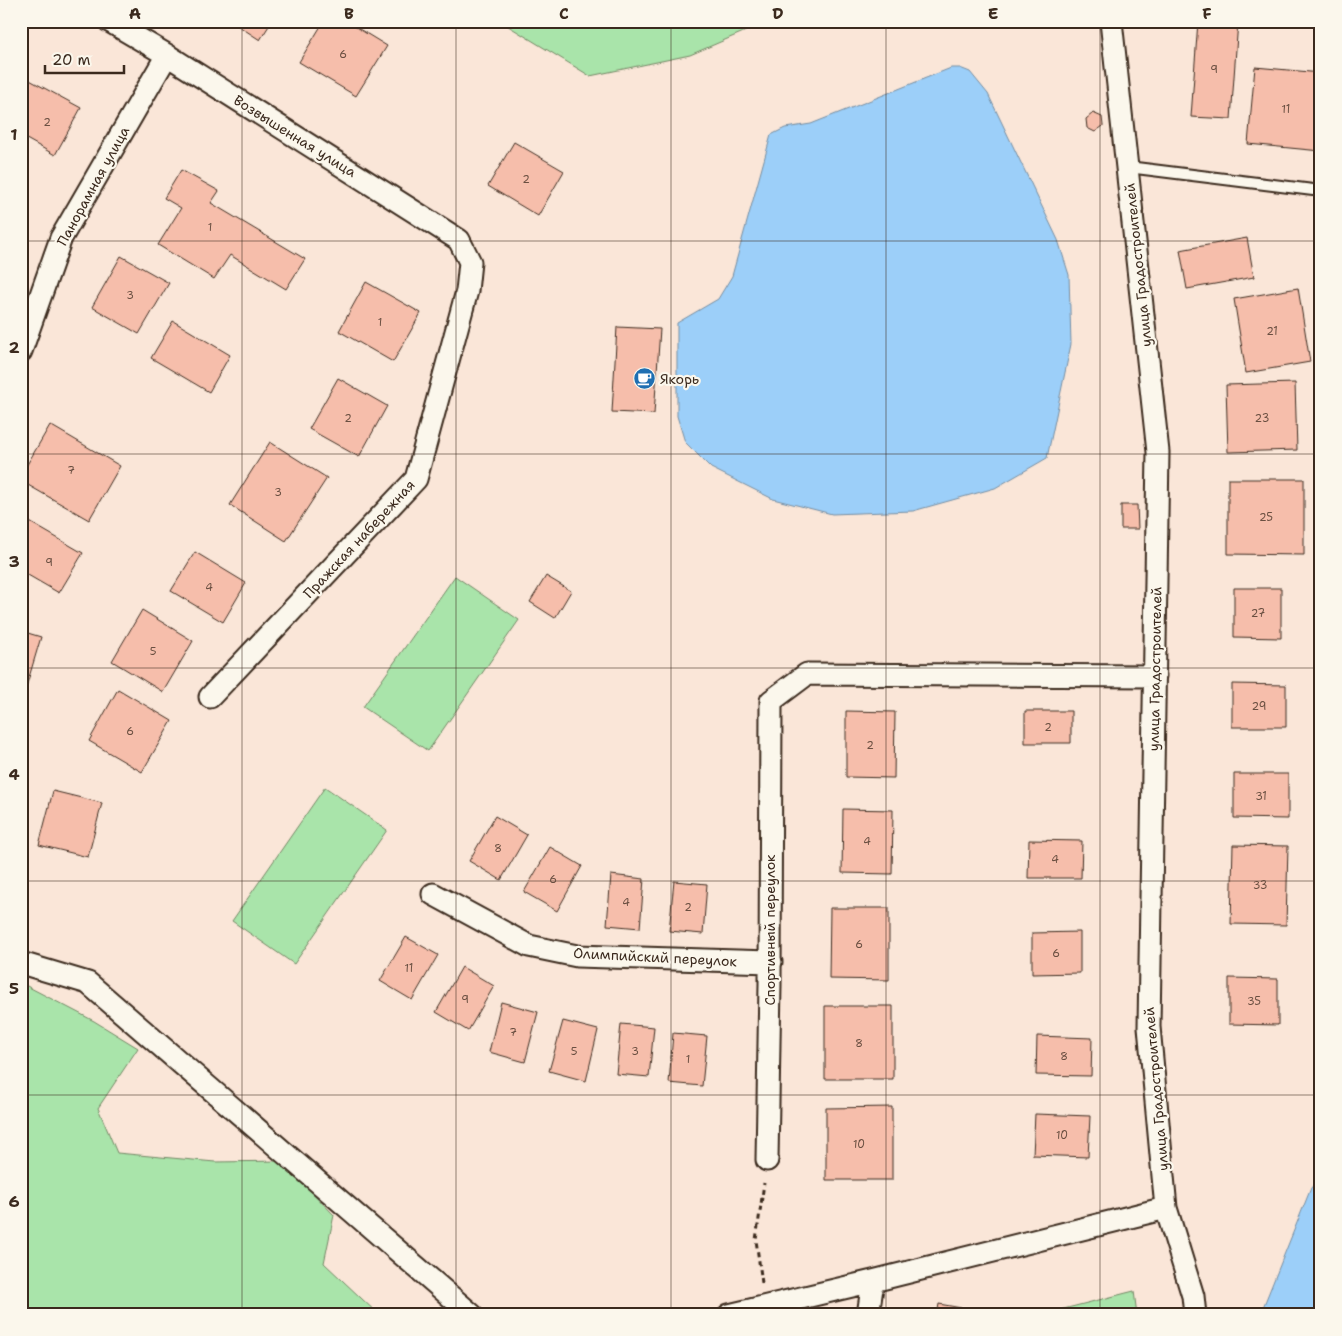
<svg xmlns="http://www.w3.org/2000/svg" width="1342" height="1336" viewBox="0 0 1342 1336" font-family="'Shantell Sans',sans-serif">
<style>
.green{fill:#a9e4aa;stroke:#728764}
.water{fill:#9ccff9;stroke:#758da1}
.building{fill:#f6beab;stroke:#3b2a1e}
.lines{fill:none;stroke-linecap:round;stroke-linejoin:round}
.lane-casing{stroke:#3b2a1e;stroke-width:14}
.street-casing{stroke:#3b2a1e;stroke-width:25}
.path{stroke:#3b2a1e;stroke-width:3;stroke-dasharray:5 4;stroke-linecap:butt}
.lane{stroke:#fbf7ec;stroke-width:10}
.street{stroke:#fbf7ec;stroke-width:21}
.grid{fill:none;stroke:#3b2a1e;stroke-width:1;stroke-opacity:0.55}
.labels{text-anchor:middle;stroke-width:4.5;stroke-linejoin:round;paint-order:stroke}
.number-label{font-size:11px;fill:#6a4f41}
.street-label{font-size:14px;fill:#3b2a1e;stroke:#fbf7ec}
.poi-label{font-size:14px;fill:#3b2a1e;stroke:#fbf7ec;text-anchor:start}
.neatline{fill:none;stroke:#3b2a1e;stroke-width:2}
.grid-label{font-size:16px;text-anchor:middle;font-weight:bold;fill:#3b2a1e}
</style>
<rect width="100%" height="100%" fill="#fae6d8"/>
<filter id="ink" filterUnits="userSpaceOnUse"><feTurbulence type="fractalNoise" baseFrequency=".02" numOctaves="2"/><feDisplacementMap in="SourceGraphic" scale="10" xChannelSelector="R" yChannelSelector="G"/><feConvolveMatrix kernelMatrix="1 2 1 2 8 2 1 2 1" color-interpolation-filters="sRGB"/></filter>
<g filter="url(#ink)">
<path class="green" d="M500 21H769L690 55 590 76Z
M455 576 519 620 428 751 363 707Z
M325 787 387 830 294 964 232 921Z
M21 983 94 1021 138 1048 98 1108 117 1153 215 1162 282 1161 334 1215 324 1263 379 1315H21Z
M1134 1291 1137 1315H1040Z"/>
<path class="water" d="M951 68H960L970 72 988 94 1058 240 1069 275 1071 344 1047 458 995 488 913 511 832 514 773 499 711 468 685 442 677 416V323L718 299 732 276 771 135 785 128 811 124Z
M1321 1176V1315H1260L1311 1188Z"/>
<path class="building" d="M231 21H272L260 40Z
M324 21H346L387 46 356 96 299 62Z
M1198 21H1238L1231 119 1191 117Z
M1255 67 1321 73V151L1248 144Z
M24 77 81 108 55 155 21 136V81Z
M1093 113 1102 117 1103 126 1095 132 1087 128 1086 119Z
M514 142 564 171 538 216 488 186Z
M181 170 219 191 211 203 305 259 286 289 230 255 214 279 158 245 181 208 164 198Z
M1247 238 1254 277 1187 289 1180 250Z
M121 256 169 283 139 334 92 307Z
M366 282 421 313 393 362 339 331Z
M1298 288 1310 362 1246 373 1234 299Z
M173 321 230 355 209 392 151 358Z
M617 327 660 329 654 414 612 412Z
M338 378 387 406 359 457 309 429Z
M1295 383 1297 450 1228 452 1226 385Z
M50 425 120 466 89 520 21 481V475Z
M270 442 327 478 286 541 230 505Z
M1228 479H1304V555L1228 554Z
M1121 505H1137L1138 529H1121Z
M21 517 83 553 59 593 21 571Z
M195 552 246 583 223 622 171 591Z
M546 576 571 591 555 618 530 602Z
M1234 588H1281V638L1234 637Z
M142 610 193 641 163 692 112 661Z
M21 631 41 637 21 704Z
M1232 684 1286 685V727H1232Z
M118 689 172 721 142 772 89 741Z
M846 711 895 712 894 778 846 777Z
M1025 711H1071V743H1025Z
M1234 774H1288V819L1234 818Z
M53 791 102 803 88 857 39 845Z
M843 809 893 810 892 874 842 873Z
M495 816 527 835 501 880 469 861Z
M1029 840 1082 841 1081 878H1028Z
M1233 845 1288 846 1286 925 1231 924Z
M550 847 582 866 557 911 524 892Z
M611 875 644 879 640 928 607 925Z
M674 881 707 884 703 934 669 931Z
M830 908H889V980L829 979Z
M1080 932V973L1032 974V933Z
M406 937 438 955 412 1000 380 981Z
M462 967 494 986 468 1031 436 1012Z
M1229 978 1278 979V1025L1229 1024Z
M501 1002 538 1012 525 1062 489 1052Z
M825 1006H893V1079H825Z
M563 1021 598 1030 586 1081 549 1071Z
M621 1024 654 1027 649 1077 616 1074Z
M673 1033 707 1036 702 1086 669 1083Z
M1037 1036 1092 1038 1091 1076 1036 1075Z
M892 1107V1180H826V1108Z
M1035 1114 1090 1116 1088 1157 1033 1155Z
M939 1304 1001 1315H937Z"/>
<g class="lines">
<defs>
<path id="lane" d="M1128 167 1313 190"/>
<path id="street" d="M109 21 167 55 459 240 470 262 467 291 416 479 210 697
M1111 21 1158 452 1149 1027 1166 1208 1193 1296 1195 1315
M21 351 61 238 167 55
M433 894 529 946 577 956 771 962
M21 963 88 983 472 1315
M767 1160 770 984 771 701 807 674 1155 676
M729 1315 873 1281 1166 1208
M868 1315 873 1281"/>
</defs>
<use href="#lane" class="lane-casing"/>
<use href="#street" class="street-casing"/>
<path class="path" d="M762 1283 756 1240 764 1183"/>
<use href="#lane" class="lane"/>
<use href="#street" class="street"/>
</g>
</g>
<path class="grid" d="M242 21V1315M456 21V1315M671 21V1315M886 21V1315M1100 21V1315M21 241H1321M21 454H1321M21 668H1321M21 881H1321M21 1095H1321"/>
<defs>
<symbol id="cafe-disc" viewBox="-11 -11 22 22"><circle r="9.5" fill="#1f6fb2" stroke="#fbf7ec"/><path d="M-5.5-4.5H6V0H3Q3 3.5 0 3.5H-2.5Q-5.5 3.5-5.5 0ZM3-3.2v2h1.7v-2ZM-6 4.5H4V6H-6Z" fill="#fff"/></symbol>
</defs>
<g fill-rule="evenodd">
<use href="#cafe-disc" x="632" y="366" width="25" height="25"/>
</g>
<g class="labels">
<g class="number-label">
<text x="343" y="58">6</text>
<text x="1214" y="73">9</text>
<text x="1286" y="113">11</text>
<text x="47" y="126">2</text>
<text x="526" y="183">2</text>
<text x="210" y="231">1</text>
<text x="130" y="299">3</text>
<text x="380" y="326">1</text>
<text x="1272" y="335">21</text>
<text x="348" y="422">2</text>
<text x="1262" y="422">23</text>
<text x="71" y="474">7</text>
<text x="278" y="496">3</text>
<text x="1266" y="521">25</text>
<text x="49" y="566">9</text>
<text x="209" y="591">4</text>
<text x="1258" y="617">27</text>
<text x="153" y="655">5</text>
<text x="1259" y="710">29</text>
<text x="1048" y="731">2</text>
<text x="130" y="735">6</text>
<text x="870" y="749">2</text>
<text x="1261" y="800">31</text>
<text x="867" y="845">4</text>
<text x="498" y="852">8</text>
<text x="1055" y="863">4</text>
<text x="553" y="883">6</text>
<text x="1260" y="889">33</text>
<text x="626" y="906">4</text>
<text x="688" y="911">2</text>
<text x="859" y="948">6</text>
<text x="1056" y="957">6</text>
<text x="409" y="972">11</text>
<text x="465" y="1003">9</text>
<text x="1254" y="1005">35</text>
<text x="513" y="1036">7</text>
<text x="859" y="1047">8</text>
<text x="574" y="1055">5</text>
<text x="635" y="1055">3</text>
<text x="1064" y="1060">8</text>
<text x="688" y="1063">1</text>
<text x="1062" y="1139">10</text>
<text x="859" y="1148">10</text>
</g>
<g class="street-label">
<text transform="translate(295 136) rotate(32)" y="5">Возвышенная улица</text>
<text transform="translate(93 186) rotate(-61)" y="5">Панорамная улица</text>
<text transform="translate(1138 265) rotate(-96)" y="5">улица Градостроителей</text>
<text transform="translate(359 539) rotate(-47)" y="5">Пражская набережная</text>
<text transform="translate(1155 669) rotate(-89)" y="5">улица Градостроителей</text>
<text transform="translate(770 930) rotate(-90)" y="5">Спортивный переулок</text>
<text transform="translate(655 957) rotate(3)" y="5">Олимпийский переулок</text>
<text transform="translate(1156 1089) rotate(-95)" y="5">улица Градостроителей</text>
</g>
<g class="poi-label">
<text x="660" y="384">Якорь</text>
</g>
</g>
<rect width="1342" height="1336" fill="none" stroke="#fbf7ec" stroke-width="55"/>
<path d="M45 65v8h79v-8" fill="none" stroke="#3b2a1e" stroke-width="2.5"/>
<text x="52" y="65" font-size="15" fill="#3b2a1e" stroke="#fbf7ec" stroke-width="4" paint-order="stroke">20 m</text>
<rect x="28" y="28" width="1286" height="1280" class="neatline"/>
<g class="grid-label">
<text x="135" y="19">A</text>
<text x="349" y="19">B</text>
<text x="564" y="19">C</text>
<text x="778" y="19">D</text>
<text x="993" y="19">E</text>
<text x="1207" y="19">F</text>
<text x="14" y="140">1</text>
<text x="14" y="353">2</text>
<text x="14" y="567">3</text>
<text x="14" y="780">4</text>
<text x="14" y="994">5</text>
<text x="14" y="1207">6</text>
</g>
</svg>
